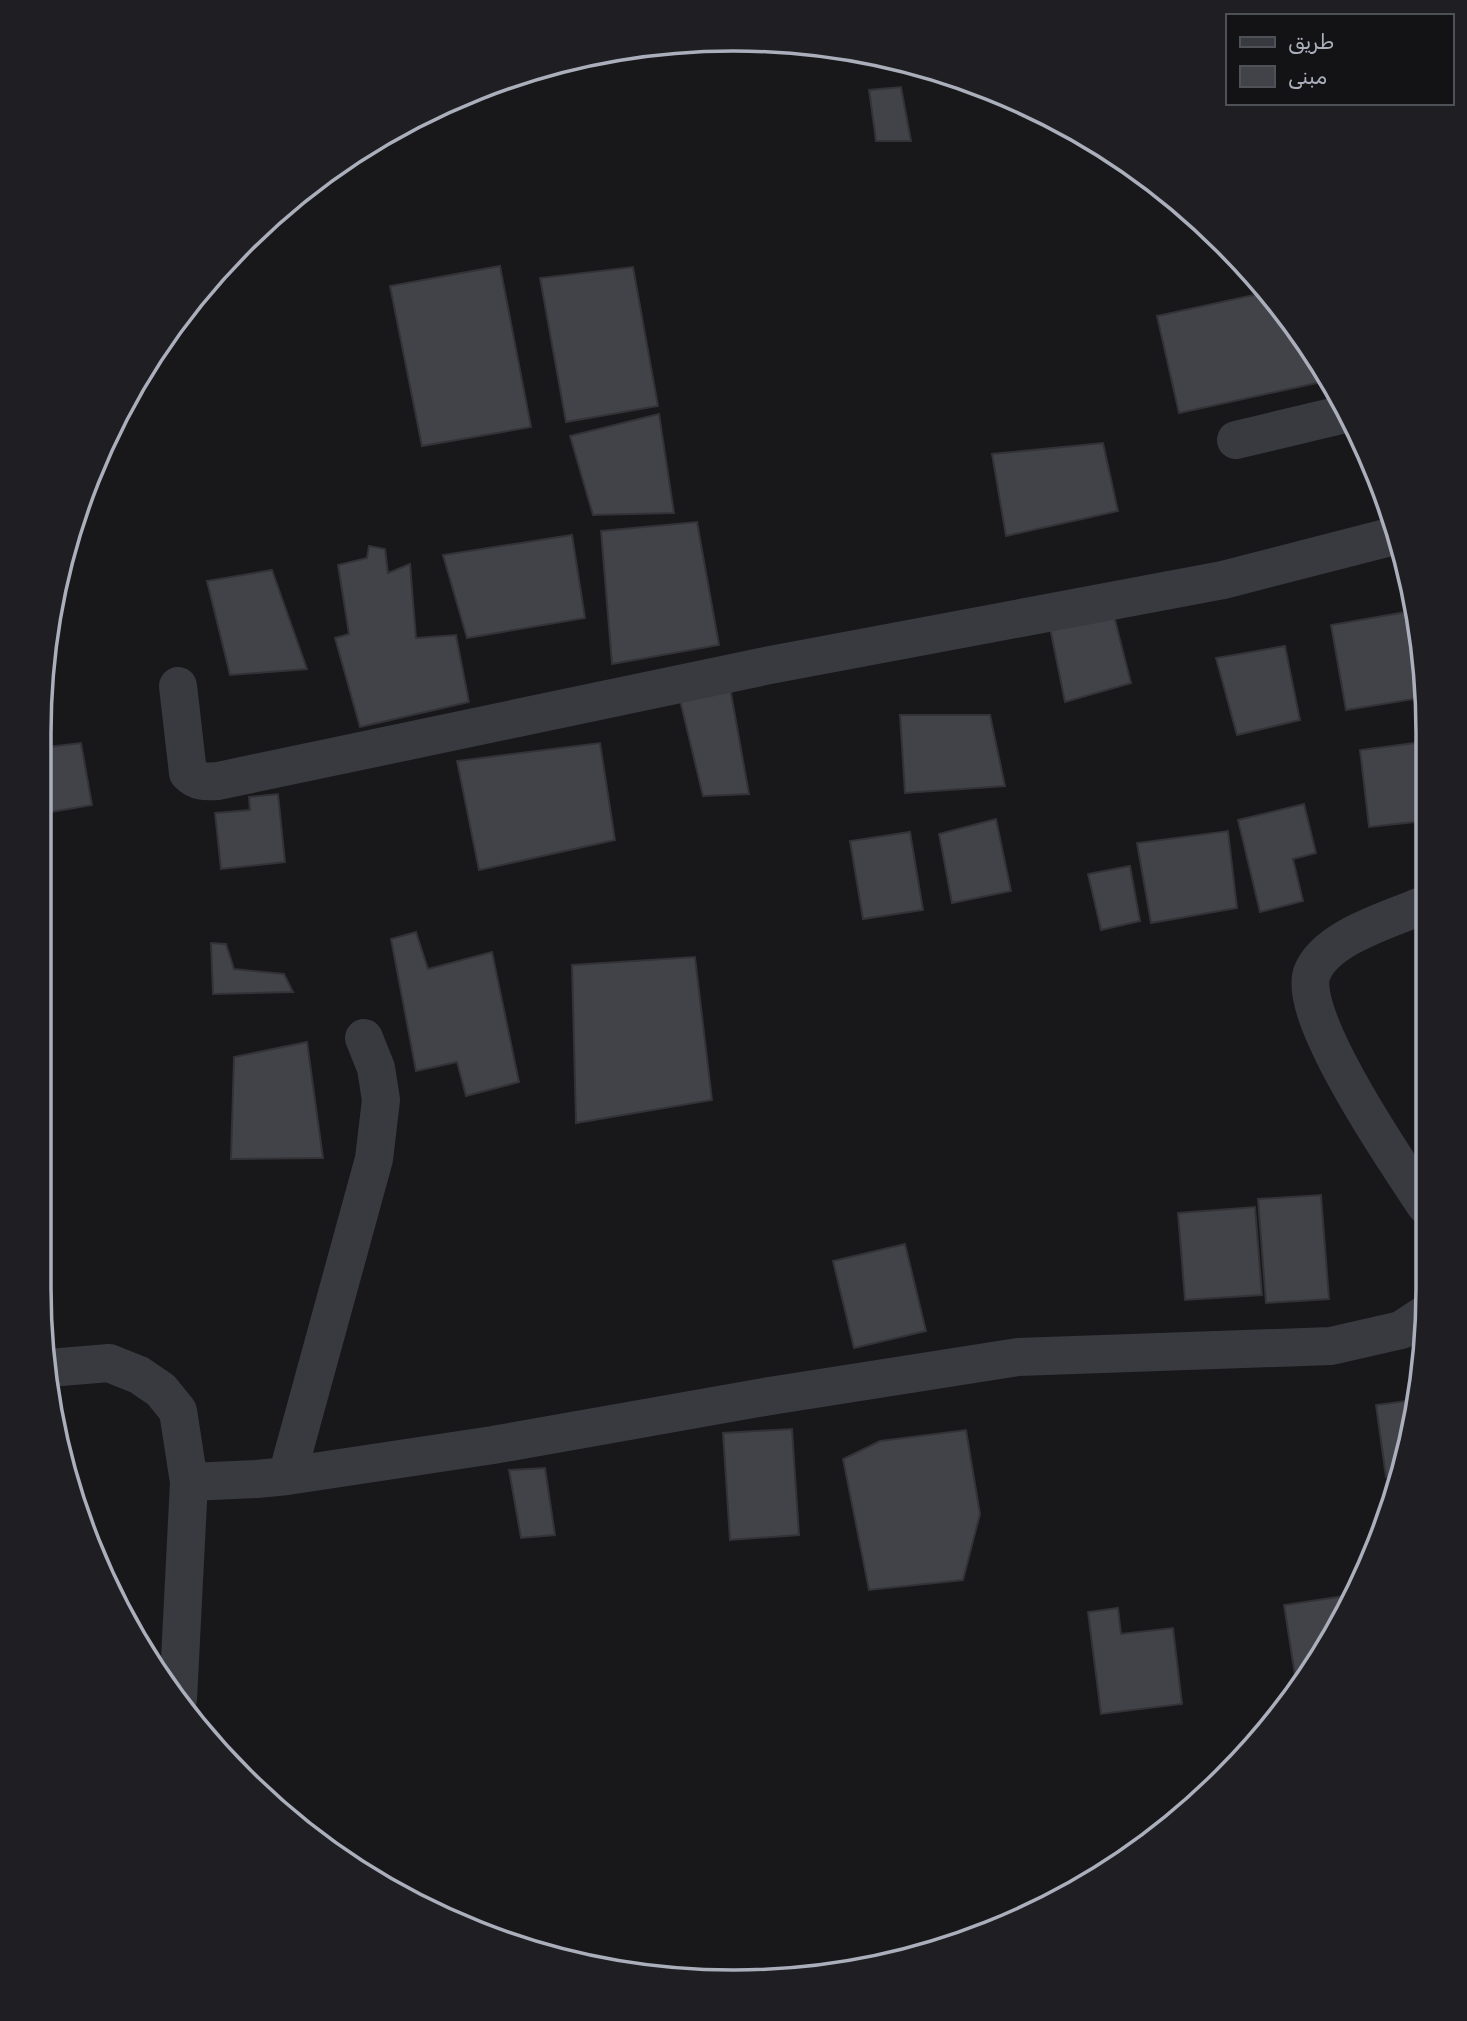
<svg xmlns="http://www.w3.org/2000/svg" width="1467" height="2021" viewBox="0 0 1467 2021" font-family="Rubik,'Noto Naskh Arabic',sans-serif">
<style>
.building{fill:#424348;stroke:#323237;stroke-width:2}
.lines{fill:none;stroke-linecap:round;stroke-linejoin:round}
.minor{stroke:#393a40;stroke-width:38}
.rim{fill:none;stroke:#aaafbb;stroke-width:3.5}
</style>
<rect width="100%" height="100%" fill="#18181b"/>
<path class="building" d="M901 87 911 141H876L869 90Z
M500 266 531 427 422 446 390 286Z
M633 267 658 406 566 422 540 278Z
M1267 292 1285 310 1326 381 1179 413 1157 316Z
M659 414 674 513 593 515 570 436Z
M1103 443 1118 511 1006 536 992 454Z
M697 522 719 645 612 664 601 531Z
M572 535 585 618 467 638 443 555Z
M369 546 385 549 388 573 410 564 416 638 456 635 469 702 360 727 335 638 349 634 338 565 367 558Z
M272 570 307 669 230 675 207 581Z
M1113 612 1131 683 1065 702 1050 628Z
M1406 612 1420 698 1346 710 1331 625Z
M1285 646 1300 720 1237 735 1216 658Z
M729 682 749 794 703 796 679 696Z
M900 715H990L1005 786 905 793Z
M1423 742 1424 821 1369 827 1360 750Z
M81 743 92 805 39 814V748Z
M600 743 615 840 479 870 457 761Z
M278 794 285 862 221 869 215 813 250 810 249 797Z
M1304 804 1316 853 1293 859 1303 901 1260 912 1238 820Z
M996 819 1011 891 952 903 939 834Z
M1228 831 1237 908 1151 923 1137 843Z
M910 832 923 910 863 919 850 841Z
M1130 866 1140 921 1101 930 1088 874Z
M416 932 428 969 492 952 519 1082 466 1096 457 1062 416 1071 391 939Z
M211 943 226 944 234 969 284 974 293 992 213 994Z
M695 957 712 1100 576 1123 572 965Z
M307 1042 323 1158 231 1159 234 1057Z
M1321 1195 1329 1299 1266 1303 1258 1199Z
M1255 1207 1262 1295 1185 1300 1178 1213Z
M905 1244 926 1331 854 1348 833 1261Z
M1414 1400 1399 1475 1386 1477 1376 1405Z
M792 1429 799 1535 730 1540 723 1433Z
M966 1430 980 1514 963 1580 869 1590 843 1459 880 1441Z
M545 1468 555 1535 521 1538 509 1470Z
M1345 1596 1347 1609 1336 1635 1297 1688 1284 1605Z
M1118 1608 1121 1634 1173 1628 1182 1704 1101 1714 1088 1612Z"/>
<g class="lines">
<path class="minor" d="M1236 440 1345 414
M178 686 188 773C197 782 205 782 218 781L765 666 1223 580 1394 536
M1424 905C1391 919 1326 937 1312 973 1296 1016 1400 1167 1426 1206
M49 1368 109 1363 139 1375 161 1390 178 1411 189 1482
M287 1476 374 1159 381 1100 376 1068 364 1038
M178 1699 189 1482 257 1479 287 1476 493 1445 770 1396 1018 1357 1331 1346 1401 1330 1427 1313"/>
</g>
<path d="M0 0H1467V2021H0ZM733 51H734A682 682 0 0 1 1416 733V1288A682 682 0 0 1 734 1970H733A682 682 0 0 1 51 1288V733A682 682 0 0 1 733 51Z" fill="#1f1f23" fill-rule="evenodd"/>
<path class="rim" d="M733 51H734A682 682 0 0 1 1416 733V1288A682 682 0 0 1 734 1970H733A682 682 0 0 1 51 1288V733A682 682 0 0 1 733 51Z"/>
<rect x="1226" y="14" width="228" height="91" fill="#131316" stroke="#4f5158" stroke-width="2"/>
<rect x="1240" y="37" width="35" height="10" fill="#393a40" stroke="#4f5158" stroke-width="2"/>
<text x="1288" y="49" font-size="21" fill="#aaafbb">طريق</text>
<rect x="1240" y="66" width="35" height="21" fill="#424348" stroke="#4f5158" stroke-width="2"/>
<text x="1288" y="84" font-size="21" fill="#aaafbb">مبنى</text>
</svg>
